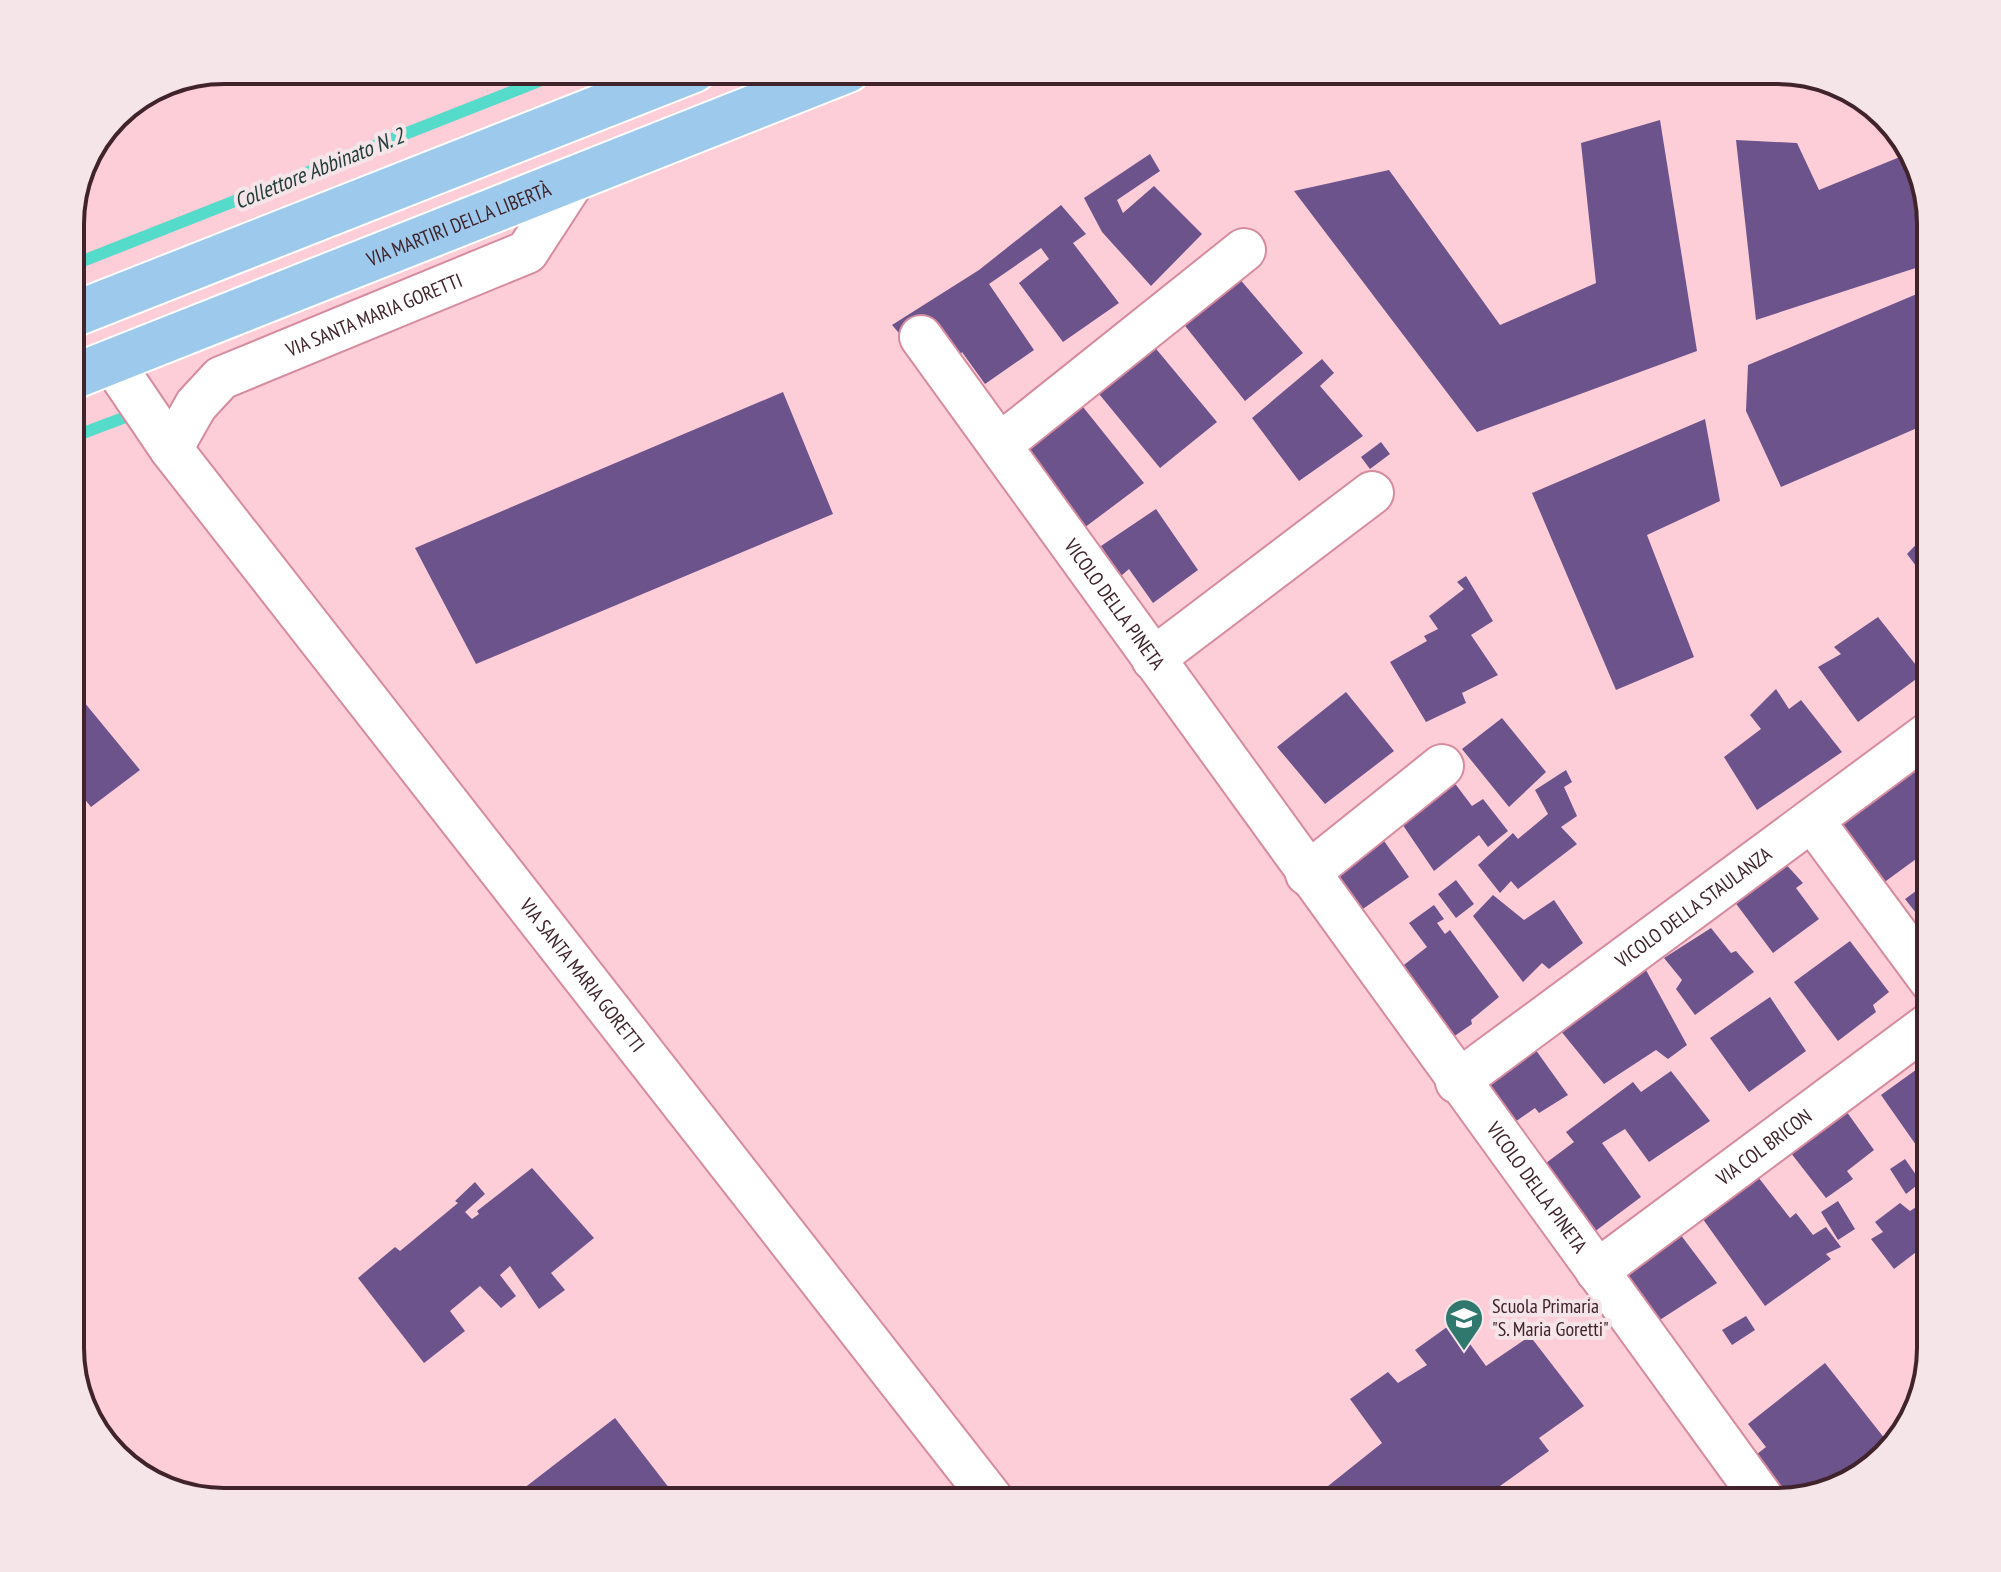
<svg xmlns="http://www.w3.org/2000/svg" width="2001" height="1572" viewBox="0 0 2001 1572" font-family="'PT Sans Narrow',sans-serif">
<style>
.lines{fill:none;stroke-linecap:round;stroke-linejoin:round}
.stream{stroke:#54dbca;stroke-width:12}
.building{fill:#6c538c}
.street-casing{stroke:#d68b9e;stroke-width:46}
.primary-casing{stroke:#fff;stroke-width:48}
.street{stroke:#fff;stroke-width:42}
.primary{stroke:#9dcaec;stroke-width:44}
.labels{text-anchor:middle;stroke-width:8;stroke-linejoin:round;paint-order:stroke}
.street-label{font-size:20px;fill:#41232b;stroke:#f5e5e8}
.poi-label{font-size:20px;fill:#41232b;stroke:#f5e5e8;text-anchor:start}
.water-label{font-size:22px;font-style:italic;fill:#1f3c38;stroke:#f5e5e8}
.rim{fill:none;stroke:#41232b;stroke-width:4}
</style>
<rect width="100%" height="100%" fill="#feced8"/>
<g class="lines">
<path class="stream" d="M70 266 567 70
M70 438 123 418"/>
</g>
<path class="building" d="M1660 120 1697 351 1477 432 1294 191 1389 170 1500 325 1596 283 1581 143Z
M1736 140 1797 143 1819 190 1912 152 1931 224V263L1756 320Z
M1150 154 1160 171 1117 200 1123 213 1154 186 1202 234 1151 286 1102 232 1084 198Z
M1061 205 1086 234 1073 243 1119 303 1063 342 1019 283 1049 259 1041 248 989 284 1034 350 985 384 962 352 959 357 904 339 892 325 979 270Z
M1232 270 1303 353 1245 401 1178 317Z
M1931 288V422L1781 487 1746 411 1748 365Z
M1147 338 1217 422 1160 468 1090 383Z
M1322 359 1334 373 1320 386 1363 436 1299 481 1252 418Z
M783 392 833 514 476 664 415 548Z
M1075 397 1144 483 1084 528 1014 443Z
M1705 419 1720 501 1647 535 1694 657 1616 690 1532 493Z
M1381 442 1390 454 1370 469 1361 457Z
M1156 509 1198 570 1153 603 1129 569 1121 576 1101 546Z
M1931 529V586L1907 554Z
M1466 576 1493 621 1471 635 1498 675 1462 693 1466 703 1426 722 1390 662 1427 641 1424 636 1438 629 1429 616 1464 589 1457 582Z
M1878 617 1923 674 1858 722 1818 667 1841 654 1834 647Z
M70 685 140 770 91 807 70 781Z
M1776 689 1789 709 1801 700 1842 752 1757 810 1724 757 1761 729 1750 715Z
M1346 692 1394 751 1325 804 1277 747Z
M1502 718 1546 772 1509 807 1462 749Z
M1923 752 1931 763V799L1926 803 1931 810V848L1871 892 1822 824Z
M1566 770 1572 782 1564 787 1577 816 1561 827 1577 844 1518 889 1511 881 1500 893 1478 865 1513 833 1518 839 1548 814 1535 790Z
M1447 773 1472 806 1483 799 1508 831 1488 847 1479 835 1434 871 1396 815Z
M1380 835 1409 877 1357 913 1328 872Z
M1782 860 1803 883 1796 888 1819 919 1773 953 1731 897Z
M1456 880 1474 904 1456 918 1438 894Z
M1931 880V932L1905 899Z
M1493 895 1524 920 1554 900 1583 943 1549 969 1542 963 1523 982 1473 916Z
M1434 905 1444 919 1437 923 1445 934 1450 930 1499 997 1471 1020 1472 1024 1440 1046 1391 975 1427 947 1409 923Z
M1711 928 1731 953 1736 951 1754 972 1695 1015 1676 989 1682 980 1664 958Z
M1850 941 1889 992 1873 1005 1876 1012 1838 1041 1794 982Z
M1646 970 1687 1045 1668 1059 1656 1050 1604 1084 1560 1030 1617 983 1620 989Z
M1770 997 1806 1051 1749 1092 1710 1038Z
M1525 1035 1568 1095 1539 1113 1535 1108 1505 1129 1477 1089Z
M1931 1059V1150L1923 1155 1881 1095Z
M1671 1071 1710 1121 1649 1162 1625 1129 1602 1143 1641 1197 1582 1241 1534 1172 1574 1142 1566 1132 1633 1082 1641 1092Z
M1844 1108 1874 1150 1847 1171 1853 1179 1826 1198 1787 1148Z
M1905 1159 1921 1182 1906 1194 1890 1169Z
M532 1168 594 1238 551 1273 565 1290 539 1309 510 1266 500 1275 516 1296 501 1308 480 1286 450 1311 465 1331 424 1363 358 1278 395 1247 400 1251 458 1203 455 1201 475 1182 485 1194 465 1212 472 1219 479 1214 477 1211Z
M1755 1173 1790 1218 1796 1213 1813 1235 1826 1227 1841 1247 1826 1254 1831 1259 1765 1306 1700 1215Z
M1931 1185V1248L1928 1243 1894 1269 1871 1239 1883 1232 1875 1222 1900 1203 1910 1211 1927 1200 1920 1194Z
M1838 1201 1855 1229 1838 1240 1821 1212Z
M1677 1230 1717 1283 1652 1325 1618 1273Z
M1746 1316 1755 1330 1732 1345 1722 1330Z
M1454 1322 1486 1366 1530 1336 1584 1406 1539 1438 1549 1451 1479 1501 1471 1490 1457 1502H1308L1382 1443 1350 1399 1388 1372 1398 1383 1427 1365 1415 1350Z
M1825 1363 1893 1449 1844 1486 1785 1500 1752 1458 1766 1447 1748 1424Z
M615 1418 680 1502H506Z"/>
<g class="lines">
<defs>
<g id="street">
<path id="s1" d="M921 337 1765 1502"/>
<path id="s2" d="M112 362 171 449 196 405 221 378 527 252 575 178"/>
<path d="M1001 444 1244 250"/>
<path id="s3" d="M171 449 994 1502"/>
<path d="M1153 659 1372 493"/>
<path d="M1812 820 1931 981"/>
<path d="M1307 874 1442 766"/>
<path id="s4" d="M1457 1082 1931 732"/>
<path id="s5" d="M1597 1271 1931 1023"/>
</g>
<g id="primary">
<path d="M70 316 694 70"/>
<path id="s6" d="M70 378 848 70"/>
</g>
</defs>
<use href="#street" class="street-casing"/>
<use href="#primary" class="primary-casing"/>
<use href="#street" class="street"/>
<use href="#primary" class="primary"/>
</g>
<defs>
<symbol id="school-pin" viewBox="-11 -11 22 30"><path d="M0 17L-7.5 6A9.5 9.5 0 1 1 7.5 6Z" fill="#30776d" stroke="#f5e5e8"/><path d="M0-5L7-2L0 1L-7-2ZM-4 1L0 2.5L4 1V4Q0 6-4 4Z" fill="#fff"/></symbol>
</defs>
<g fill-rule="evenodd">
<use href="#school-pin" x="1442" y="1296" width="44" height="60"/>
</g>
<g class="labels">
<g class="street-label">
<text dy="7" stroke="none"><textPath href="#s6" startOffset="418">VIA MARTIRI DELLA LIBERTÀ</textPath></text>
<text dy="7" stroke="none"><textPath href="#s2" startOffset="358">VIA SANTA MARIA GORETTI</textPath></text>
<text dy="7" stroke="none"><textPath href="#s1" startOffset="330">VICOLO DELLA PINETA</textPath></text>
<text dy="7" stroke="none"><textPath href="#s4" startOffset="294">VICOLO DELLA STAULANZA</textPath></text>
<text dy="7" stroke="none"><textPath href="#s3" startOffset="668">VIA SANTA MARIA GORETTI</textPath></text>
<text dy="7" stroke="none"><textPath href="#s5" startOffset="208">VIA COL BRICON</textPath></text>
<text dy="7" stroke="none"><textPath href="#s1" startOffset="1050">VICOLO DELLA PINETA</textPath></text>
</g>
<g class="poi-label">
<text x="1492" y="1313">Scuola Primaria<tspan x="1492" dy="23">"S. Maria Goretti"</tspan></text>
</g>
<g class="water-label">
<text transform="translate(319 168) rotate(-22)" y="8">Collettore Abbinato N. 2</text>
</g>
</g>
<path d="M0 0H2001V1572H0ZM224 84H1777A140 140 0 0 1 1917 224V1348A140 140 0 0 1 1777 1488H224A140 140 0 0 1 84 1348V224A140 140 0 0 1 224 84Z" fill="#f5e5e8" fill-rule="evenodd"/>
<path class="rim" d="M224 84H1777A140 140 0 0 1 1917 224V1348A140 140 0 0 1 1777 1488H224A140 140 0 0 1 84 1348V224A140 140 0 0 1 224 84Z"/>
</svg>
